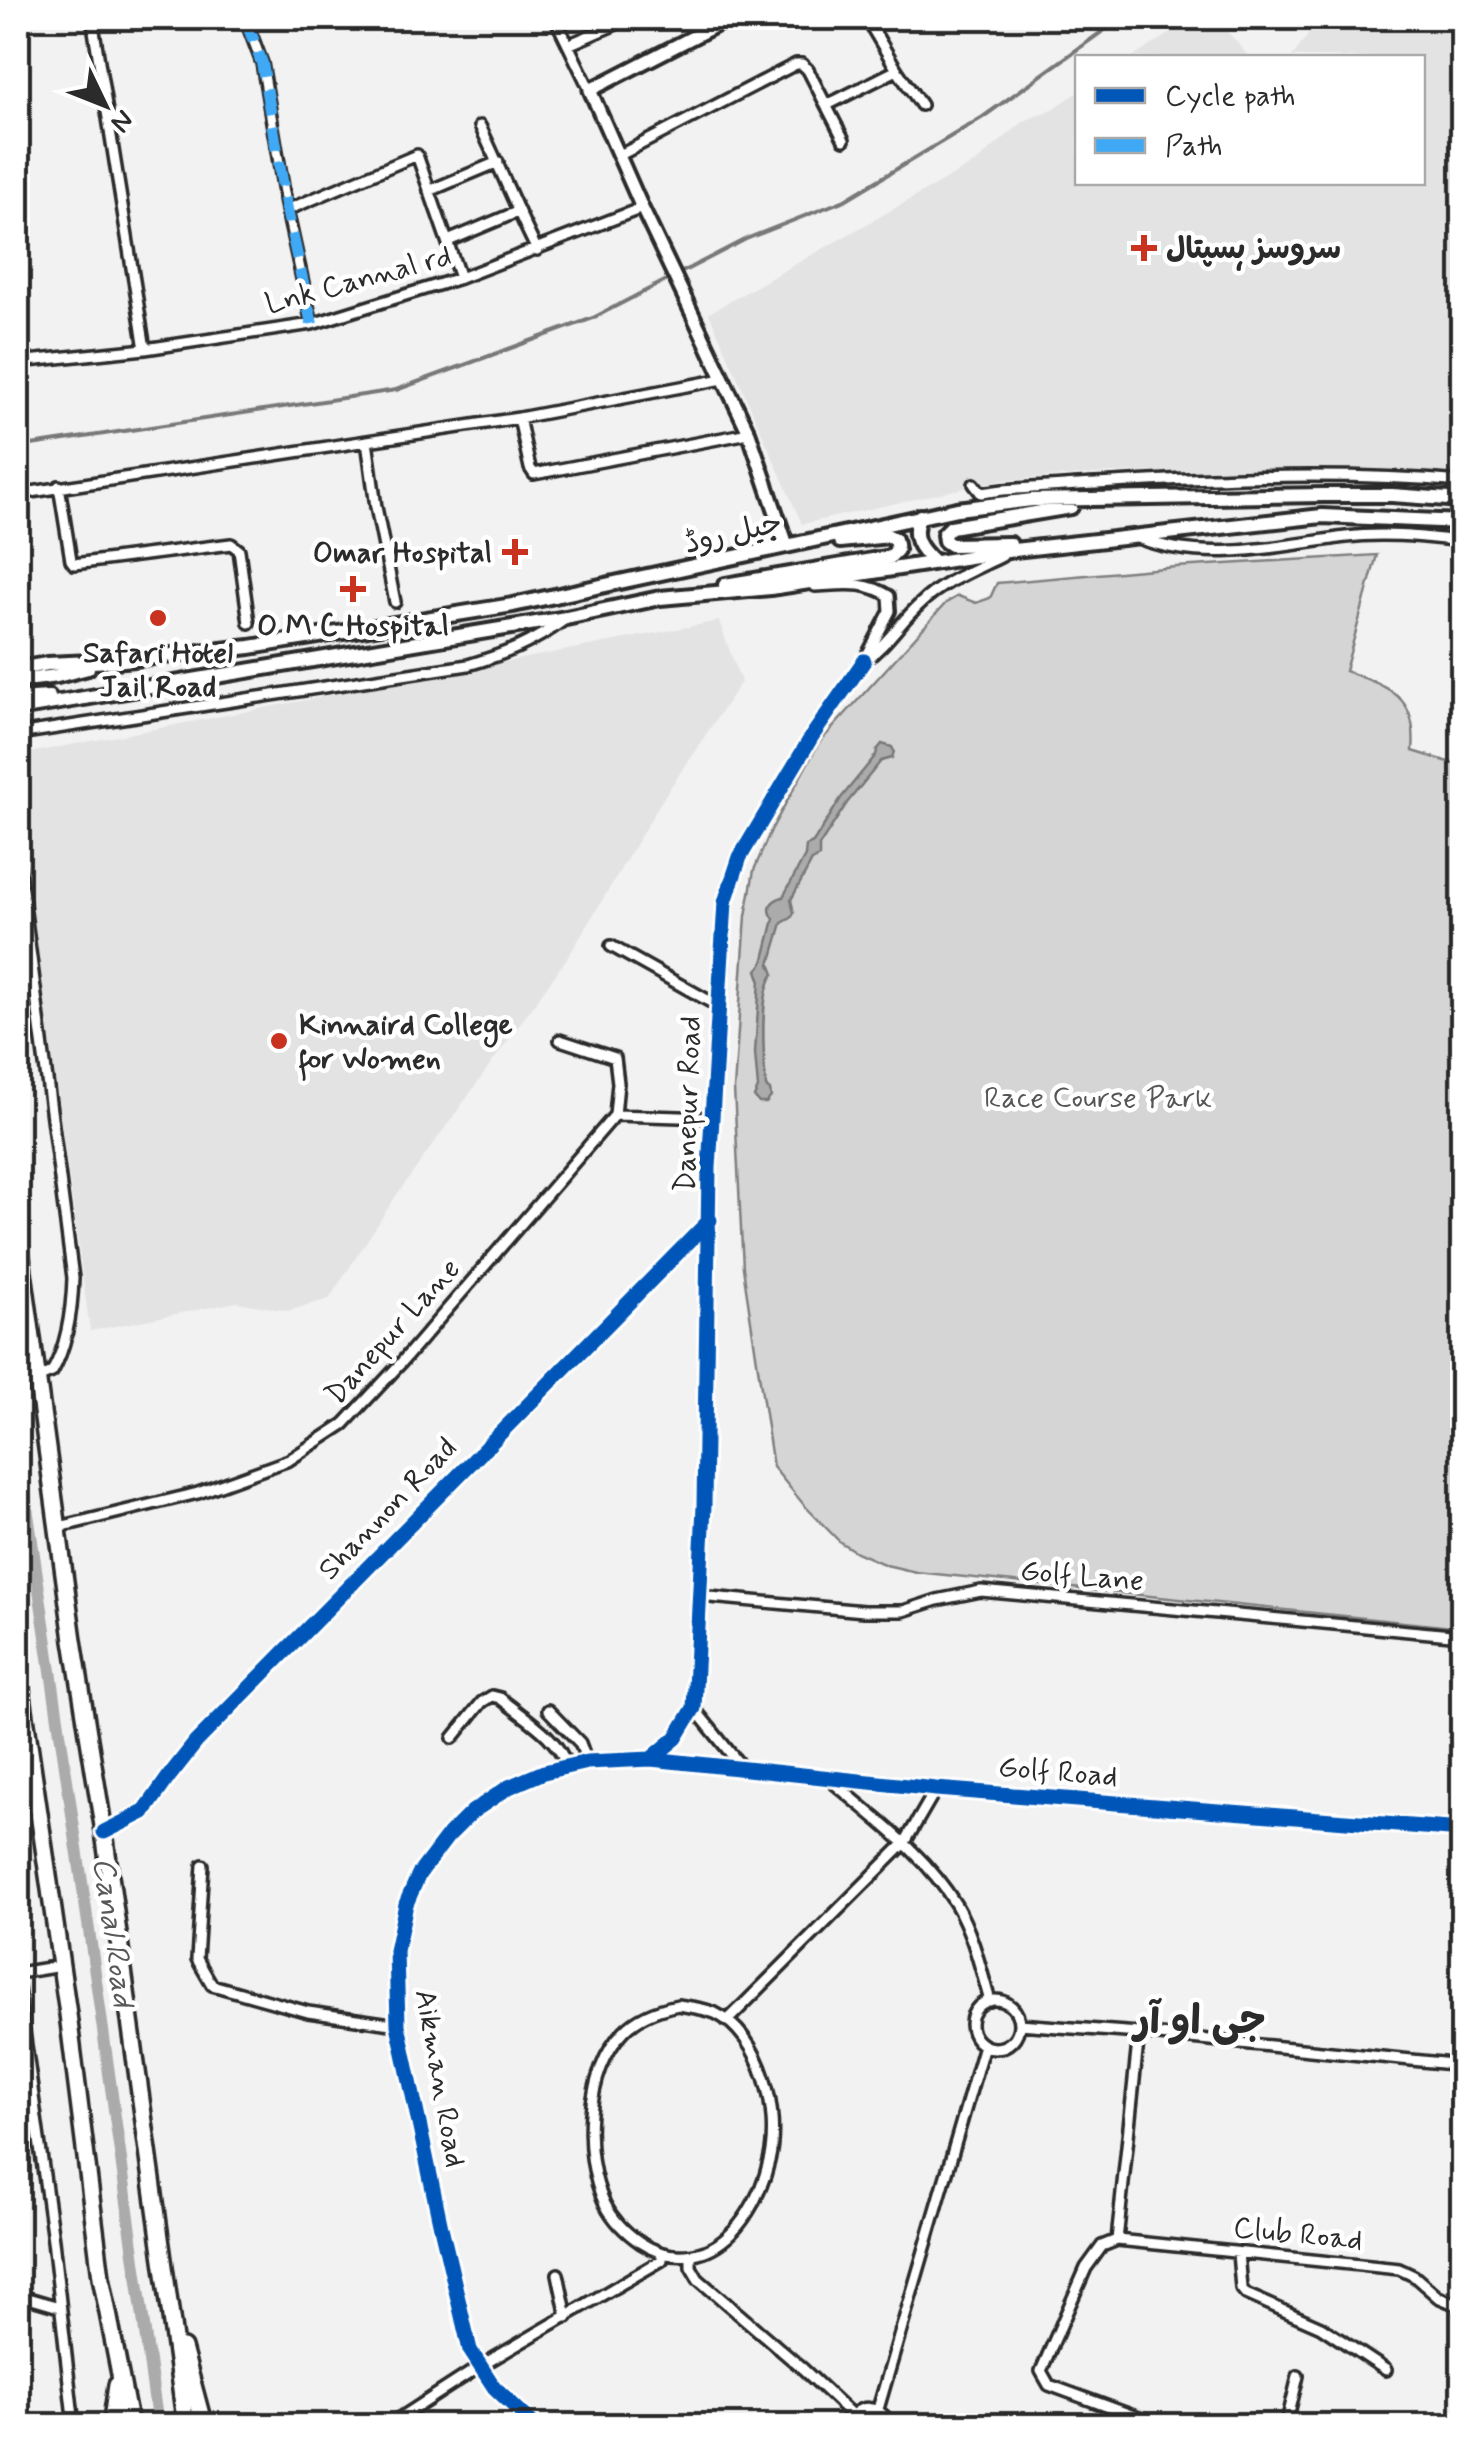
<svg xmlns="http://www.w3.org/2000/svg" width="1480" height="2443" viewBox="0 0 1480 2443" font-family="Mynerve,'Playpen Sans Arabic',sans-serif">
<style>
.built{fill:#e3e3e3}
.green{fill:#d5d5d5;stroke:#808080;stroke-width:2.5}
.water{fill:#ababab;stroke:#787878;stroke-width:2.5}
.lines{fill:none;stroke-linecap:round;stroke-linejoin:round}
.stream{stroke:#787878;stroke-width:4}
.canal{stroke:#ababab;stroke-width:12}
.minor-casing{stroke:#2b2b2b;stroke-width:16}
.tertiary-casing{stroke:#2b2b2b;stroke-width:19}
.secondary-casing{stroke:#2b2b2b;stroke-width:20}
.trunk-casing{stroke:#2b2b2b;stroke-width:22}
.minor{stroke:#fff;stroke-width:9}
.tertiary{stroke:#fff;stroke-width:11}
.secondary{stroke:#fff;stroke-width:12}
.trunk{stroke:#fff;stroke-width:15}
.quiet{stroke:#3fa9f5;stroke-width:12;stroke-dasharray:25 12;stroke-linecap:butt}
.cycleway-casing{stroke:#fff;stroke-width:21}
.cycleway{stroke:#0057b8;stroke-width:15}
.poi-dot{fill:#c8321e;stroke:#fff;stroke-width:4}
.labels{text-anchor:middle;stroke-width:9;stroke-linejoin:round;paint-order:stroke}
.poi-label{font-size:30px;font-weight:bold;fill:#2b2b2b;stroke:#fff;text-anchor:start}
.street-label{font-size:30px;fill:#2b2b2b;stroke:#fff}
.park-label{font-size:30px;fill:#565656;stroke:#fff}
.water-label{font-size:32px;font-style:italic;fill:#585858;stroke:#fff}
.district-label{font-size:40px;font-weight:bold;fill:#2b2b2b;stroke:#fff}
</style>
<rect width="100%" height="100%" fill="#f2f2f2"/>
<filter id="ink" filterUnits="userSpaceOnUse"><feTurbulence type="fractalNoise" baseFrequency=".01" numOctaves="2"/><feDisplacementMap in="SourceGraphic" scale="20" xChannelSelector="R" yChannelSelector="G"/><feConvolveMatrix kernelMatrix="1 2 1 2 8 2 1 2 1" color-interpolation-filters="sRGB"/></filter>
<g filter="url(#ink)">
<path class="built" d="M1195 18H1216L1249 57H1133Z
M1320 18H1462V474L1388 469 1114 473 996 481 802 524 709 313 975 163 1024 121 1053 109 1077 93 1078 182H1422V58L1292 57Z
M719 621 741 682 662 800 570 954 396 1196 329 1299 288 1311 237 1302 90 1331 18 805V755Z"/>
<path class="green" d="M1377 555 1345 671C1390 687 1418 696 1413 751L1462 766V1628L916 1572 886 1565 856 1552 840 1542 804 1505 773 1467 743 1268 734 1089 746 916 754 870 771 830 819 743 946 603 958 596 976 603 990 598 997 583 1176 567Z"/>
<path class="water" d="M882 744 892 747 894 751 892 758 881 761 847 803 819 846V857L812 861 791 900 794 913 791 918 782 923 770 964 774 974C758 992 764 1062 766 1087L770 1090 771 1097 766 1103H759L754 1097 758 1088 755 1053 760 979 757 970 763 963 774 919C766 908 771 900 783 897L805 856 806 846 813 843 841 798 876 755 877 750Z"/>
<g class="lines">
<path class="stream" d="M18 447 396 390 593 318 746 239 845 200 983 117 1121 18"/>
<path class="canal" d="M18 1446 91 1944 158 2426"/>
<defs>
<path id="minor" d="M92 18 145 349
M245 18 262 63 287 210 312 324
M555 18 590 90
M868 21 897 70 921 105
M568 45 630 18
M827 105 897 70
M480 126C500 167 516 209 537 250
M618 156 796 64H802L808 70 844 140
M429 191 498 162
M287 210 417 155 460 278
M448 241 517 212
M18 362 145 349 312 324 460 278 642 208
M519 418 530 468 534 474 749 433
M367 441 376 507 395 602
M974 484 981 493 1003 490C1156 480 1309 469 1462 482
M59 486 71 560 74 564 231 544 239 550 249 623
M18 494 519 418 723 379
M1138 538C1205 564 1278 546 1346 537 1385 532 1424 537 1462 541
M815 586C842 585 865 580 889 596L890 611 864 661C887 645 900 622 920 604 944 581 974 570 1002 556
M18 734 468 665C505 654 531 644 564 620
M18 859 73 1278C72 1310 68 1344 52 1372L39 1377
M611 946 718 1006
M560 1040 615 1058 618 1083 615 1115
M59 1527 198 1493 289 1460 344 1424 401 1363 615 1115 712 1118
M699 1596 864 1611H903L937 1600 981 1591 1462 1636
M694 1708 744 1770
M548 1710 580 1743 587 1762
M453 1738 482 1702 492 1696 500 1698C523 1717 559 1737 567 1767
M651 1759 936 1789 1462 1830
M828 1778C873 1817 925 1853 956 1905 973 1934 981 1970 990 2001
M104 1832 144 1812 170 1775 196 1742 710 1220
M203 1865 197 1959 212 1985 308 2012 398 2025
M18 1973 61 1966
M18 1988 53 2240 74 2426
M971 2024a24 24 0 1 1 48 0a24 24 0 1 1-48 0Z
M678 2005C690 2007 703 2008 715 2013 762 2035 781 2114 769 2161 761 2195 740 2237 705 2251 682 2259 661 2256 641 2243 626 2233 613 2220 605 2204 582 2156 584 2071 624 2031 638 2016 658 2009 678 2005Z
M727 2021 904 1844 936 1789
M1019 2024 1139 2033 1462 2065
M1117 2240 1139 2033
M1238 2253 1241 2288 1246 2294 1321 2327 1386 2370
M691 2255V2267L698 2279 803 2369 851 2414
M558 2274 567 2317
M18 2295 59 2307
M878 2409 984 2045
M388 2426 479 2367 662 2260V2254
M535 2426 494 2387 470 2350 441 2227 398 2025 396 1951 406 1904 419 1874 447 1837 472 1812 509 1787 544 1772 587 1762 651 1759 676 1738 694 1708 704 1506 709 1168 725 902 740 857 812 736 864 661
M846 2426C856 2402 880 2403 891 2426
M1161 2426 1049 2385 1041 2371 1086 2268 1102 2246 1117 2240 1399 2269 1414 2276 1438 2297 1462 2307
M1286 2426 1298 2376"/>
<path id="tertiary" d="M730 18 590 90 642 208 749 433 787 545"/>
<path id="secondary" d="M920 516C910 536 919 548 934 562
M1010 544 951 545 945 541 944 534 951 527 1071 507
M725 585 890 557 897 550 895 539 889 536 840 541
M18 669 47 664 114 661 250 647 513 605 957 509 1032 500 1324 495H1392L1462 500
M18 681 57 676 88 668
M18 699 49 697
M18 709 566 618 660 598 771 588 1014 550 1322 516 1462 522"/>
<path id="trunk" d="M18 1235 73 1640 104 1832 186 2426
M18 1668 68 2014 101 2277 130 2426
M183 2348 204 2426
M111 2426 117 2385"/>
</defs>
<use href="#minor" class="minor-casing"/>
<use href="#tertiary" class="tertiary-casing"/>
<use href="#secondary" class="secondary-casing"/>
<use href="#trunk" class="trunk-casing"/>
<use href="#minor" class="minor"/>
<use href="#tertiary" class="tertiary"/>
<use href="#secondary" class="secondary"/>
<use href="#trunk" class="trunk"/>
<path class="quiet" d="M245 18 262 63 287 210 312 324"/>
<defs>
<path id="cycleway" d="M651 1759 936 1789 1462 1830
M104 1832 144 1812 170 1775 196 1742 710 1220
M535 2426 494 2387 470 2350 441 2227 398 2025 396 1951 406 1904 419 1874 447 1837 472 1812 509 1787 544 1772 587 1762 651 1759 676 1738 694 1708 704 1506 709 1168 725 902 740 857 812 736 864 661"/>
</defs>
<use href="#cycleway" class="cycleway-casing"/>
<use href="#cycleway" class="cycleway"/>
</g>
</g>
<g class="poi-dot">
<path d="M1139 233h10v10h10v10h-10v10h-10v-10h-10v-10h10z"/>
<path d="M510 537h10v10h10v10h-10v10h-10v-10h-10v-10h10z"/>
<path d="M348 574h10v10h10v10h-10v10h-10v-10h-10v-10h10z"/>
<circle cx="158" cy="618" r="10"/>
<circle cx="279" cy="1041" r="10"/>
</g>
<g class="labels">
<g class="poi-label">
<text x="1166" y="258">سروسز ہسپتال</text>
<text x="492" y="562" text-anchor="end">Omar Hospital</text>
<text x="353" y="635" text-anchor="middle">O M C Hospital</text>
<text x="158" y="662" text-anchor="middle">Safari Hotel<tspan x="158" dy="34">Jail Road</tspan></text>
<text x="299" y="1034">Kinnaird College<tspan x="299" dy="34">for Women</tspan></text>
</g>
<g class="street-label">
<text transform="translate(358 279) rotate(-15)" y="10">Lnk Cannal rd</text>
<text transform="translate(733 532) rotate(-13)" y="10">جیل روڈ</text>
<text transform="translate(687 1104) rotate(-88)" y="10">Danepur Road</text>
<text transform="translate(392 1331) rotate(-48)" y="10">Danepur Lane</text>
<text transform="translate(387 1508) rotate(-46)" y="10">Shannon Road</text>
<text transform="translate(1082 1575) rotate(5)" y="10">Golf Lane</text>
<text transform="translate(1058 1771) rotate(5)" y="10">Golf Road</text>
<text transform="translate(441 2078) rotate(80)" y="10">Aikman Road</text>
<text transform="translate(1298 2233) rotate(6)" y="10">Club Road</text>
</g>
<g class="park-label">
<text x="1098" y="1107">Race Course Park</text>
</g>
<g class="water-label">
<text transform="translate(115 1932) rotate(82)" y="11">Canal Road</text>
</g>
<g class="district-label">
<text x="1200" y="2033">جی او آر</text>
</g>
</g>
<rect width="1480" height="2443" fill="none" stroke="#fff" stroke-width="60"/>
<rect x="30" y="30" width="1420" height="2383" fill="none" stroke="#2b2b2b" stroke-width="4" filter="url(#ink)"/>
<rect x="1075" y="55" width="350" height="130" fill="#ffffff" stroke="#aaaaaa" stroke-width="2.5"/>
<rect x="1095" y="88" width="50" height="15" fill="#0057b8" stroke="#aaaaaa" stroke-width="2.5"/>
<text x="1165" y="105" font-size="30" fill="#2b2b2b">Cycle path</text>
<rect x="1095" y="138" width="50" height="15" fill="#3fa9f5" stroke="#aaaaaa" stroke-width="2.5"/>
<text x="1165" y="155" font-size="30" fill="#2b2b2b">Path</text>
<g transform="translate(105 105) rotate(133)" stroke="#ffffff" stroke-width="8" paint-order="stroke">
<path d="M0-8L18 38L0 25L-18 38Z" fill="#2b2b2b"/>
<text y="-15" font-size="28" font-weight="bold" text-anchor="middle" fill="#2b2b2b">N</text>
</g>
</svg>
